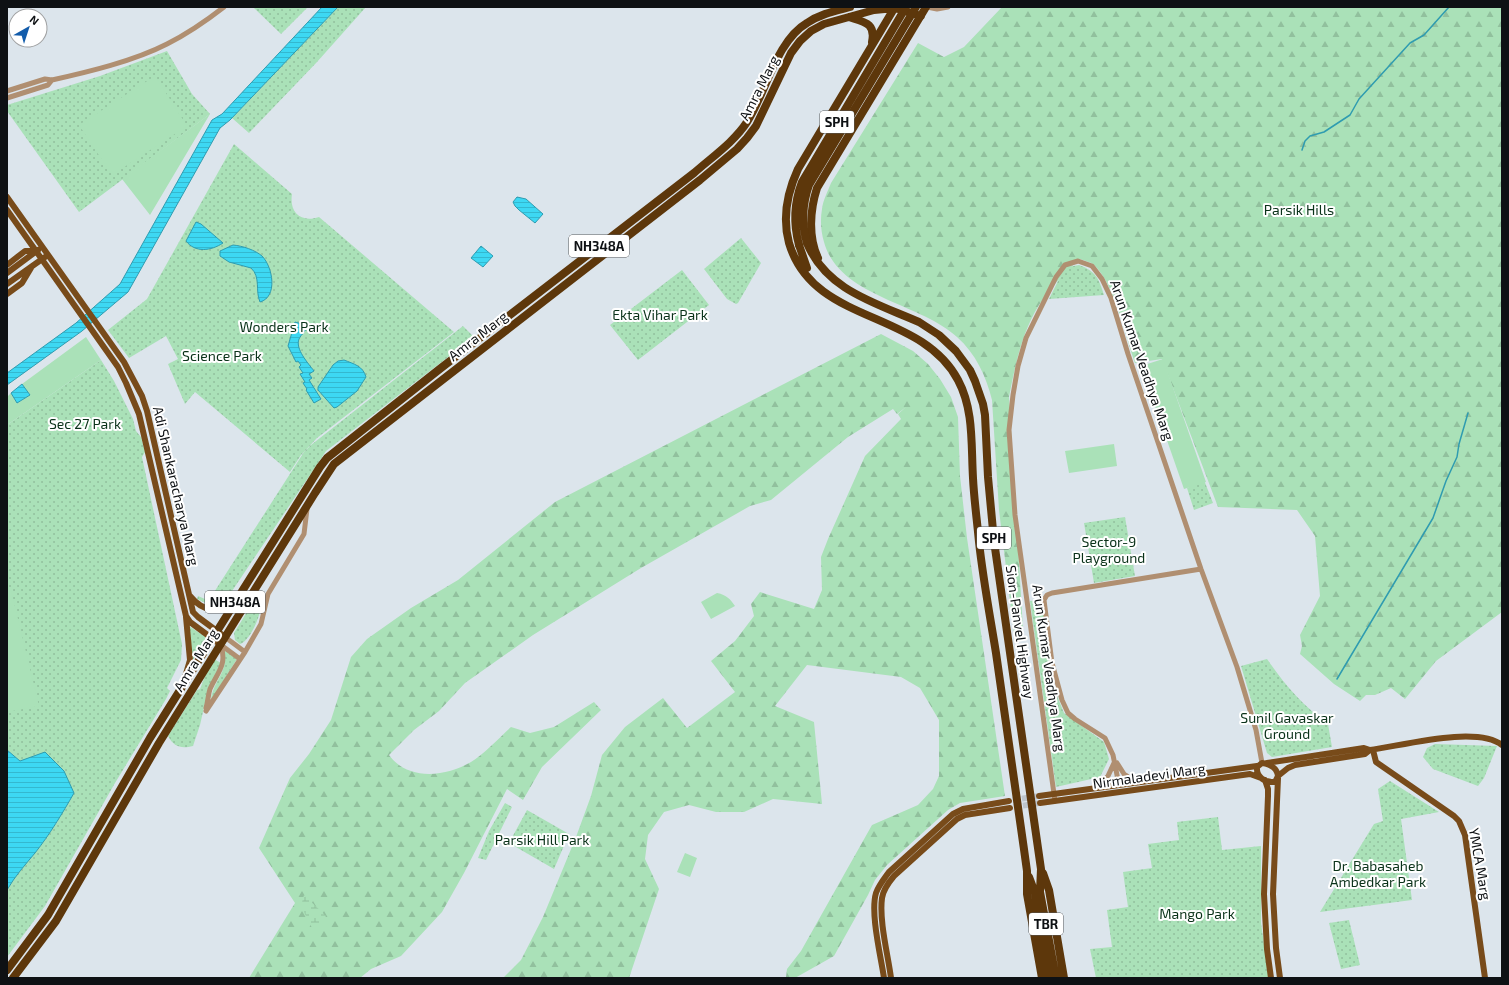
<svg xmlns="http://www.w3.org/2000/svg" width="1509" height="985" viewBox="0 0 1509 985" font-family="'Exo 2',sans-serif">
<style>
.grass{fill:url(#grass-dots)}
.forest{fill:url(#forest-firs)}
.wetland{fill:url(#wetland-marsh)}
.garden{fill:#aae1b8}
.water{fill:url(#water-rules);stroke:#2f9cb0}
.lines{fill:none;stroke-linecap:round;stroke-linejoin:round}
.stream{stroke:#2f9cb0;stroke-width:1.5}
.major-tunnel{stroke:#bdc5cc;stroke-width:6;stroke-dasharray:6 3;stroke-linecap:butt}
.minor{stroke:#b08f71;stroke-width:5}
.major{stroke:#784b1a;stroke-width:6}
.highway{stroke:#5d370b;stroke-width:8}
.highway-bridge{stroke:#5d370b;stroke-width:8}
.labels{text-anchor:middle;stroke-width:4;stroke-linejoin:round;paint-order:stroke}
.shield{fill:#fff;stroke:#56585a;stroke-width:1}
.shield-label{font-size:13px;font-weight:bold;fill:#0e1114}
.street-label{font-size:14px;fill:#0e1114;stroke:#fff}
.park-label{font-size:14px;fill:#0a3219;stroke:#fff}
</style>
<defs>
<pattern id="grass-dots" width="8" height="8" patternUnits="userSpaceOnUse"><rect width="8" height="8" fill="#aae1b8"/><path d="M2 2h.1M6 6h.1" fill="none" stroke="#91c09d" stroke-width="1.8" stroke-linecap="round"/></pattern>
<pattern id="forest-firs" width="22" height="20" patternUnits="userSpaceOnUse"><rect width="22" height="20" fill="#aae1b8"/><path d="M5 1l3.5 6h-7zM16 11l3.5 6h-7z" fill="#91c09d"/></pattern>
<pattern id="wetland-marsh" width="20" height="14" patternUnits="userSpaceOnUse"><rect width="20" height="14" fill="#aae1b8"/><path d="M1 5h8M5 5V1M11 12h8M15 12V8" fill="none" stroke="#91c09d"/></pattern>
<pattern id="water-rules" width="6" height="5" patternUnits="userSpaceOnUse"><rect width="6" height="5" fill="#3dd8f3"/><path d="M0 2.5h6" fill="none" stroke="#34b8cf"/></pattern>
</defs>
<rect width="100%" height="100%" fill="#dce5ec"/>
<path class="grass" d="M253 7H308L281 34Z
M338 7H366L317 62 249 133 232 118Z
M167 51 192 94 210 114 79 212 7 111V105L100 76Z
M234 144 292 194C289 213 301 223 319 217L454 332 317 438 301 455 290 472 195 392 185 404 168 364 178 359 166 336 129 358 108 330 147 299Z
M741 238 761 263 738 303 736 304 727 299 704 269Z
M1079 265C1096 271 1099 279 1104 295L1049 299 1058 281 1068 267Z
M682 270 709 305 638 360 610 325Z
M463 326 474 337 326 451 226 600 221 596 216 603 212 606 197 599 198 596 205 599 211 597 304 452 311 445Z
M101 360 114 381 133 419 136 431 141 437 145 452 142 457 182 644 181 660 167 688 170 691 166 699 115 783 45 906 7 957V890L15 876 35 853 58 821 20 761 7 750V425Z
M1204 480 1213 503 1194 510 1187 488Z
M1125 517 1135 576 1094 583 1084 523Z
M258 598C267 606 250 642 240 644L235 640 234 633 255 599Z
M1042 600 1053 686 1064 713 1104 742 1109 759 1100 777 1056 787 1030 601Z
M189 626 207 638 193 660Z
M224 650 237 659 212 699H211C214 679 229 672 224 650Z
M212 658 223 664 205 703 200 725 193 746C181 749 174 747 168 736L197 690 200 689Z
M1267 659C1284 684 1303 706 1328 724L1332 747 1272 757 1267 753 1241 666Z
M1435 744 1497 746 1484 778 1478 786 1433 769 1423 757 1427 748Z
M1390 781 1439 812 1401 819 1412 900 1320 912 1374 824 1383 821 1378 789Z
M505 803 512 807 486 860 478 858 489 831Z
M527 810 569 834 554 869 509 843Z
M1218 817 1222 850 1261 846V923L1269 978H1096L1090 949 1112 947 1107 910 1128 907 1123 872 1152 868 1148 844 1179 840 1177 822Z
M1349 920 1360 965 1341 969 1329 923Z"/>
<path class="forest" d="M1002 7H1502V612L1436 661 1405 699 1391 688 1375 695H1366L1360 701 1334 684 1300 654 1302 646 1300 635 1320 596 1315 536 1297 510 1218 507 1162 359 1135 363C1125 335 1115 285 1094 265 1091 262 1085 261 1080 259 1065 272 1050 288 1039 305 1022 332 1015 366 1009 397L1023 629 1014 633 999 510 992 400C986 376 976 354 957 337 919 302 839 297 824 242 821 232 820 220 822 209 823 200 828 191 831 183L918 43 944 57 964 47Z
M881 334 913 351 928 364 940 379 951 397 958 417 960 476 967 538 1005 796 960 803 948 810 887 865 875 880 868 895 834 956 795 978 786 977 787 969 801 951 872 825 918 805 933 789 939 776V720L920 688 901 677 807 665 775 706 814 722 822 804 773 799 744 812H716L689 805 664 812 648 835 645 859 659 889 629 978H503L521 960 543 917 576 837 591 796 602 755 625 727 663 698 687 728 735 692 711 661 735 641 754 616 751 604 760 592 814 609 822 590 821 557 828 539 865 456 901 419 898 414 906 407 897 414 893 409 848 437 771 500 750 506 729 518 641 568 533 635 465 683 439 711 414 730 389 755C408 781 445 777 471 762 483 755 500 737 511 727L530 733 554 727 594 702 601 710 542 767 523 800 507 789 464 873 442 912 401 956 371 969 360 978H249L295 903 259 848 290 778 309 754 331 720 351 657 367 639 411 608 458 580 555 502Z"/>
<path class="wetland" d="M304 895 326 916 314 932 301 906Z"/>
<path class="garden" d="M155 76 187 126 112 175 79 125Z
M210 114 150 215 122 179Z
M86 337 101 360 7 425V397L11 393 17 403 30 395 22 384Z
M1163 359 1206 482 1184 489 1141 366Z
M1114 444 1117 466 1069 473 1065 451Z
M11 590 39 706 7 712V591Z
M717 593C727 595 730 599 735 606L711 619 701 602Z
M685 853 697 858 690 877 677 872Z"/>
<path class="water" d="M322 7H338L230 120 220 128 128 292 82 331 7 385V373L76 323 120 284 212 120 222 114Z
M517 197 526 199 543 214 535 223 519 210 515 206 513 202Z
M196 222 201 224 223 243C211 251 195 253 186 241Z
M233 245C243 246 255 250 262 256 273 267 278 297 260 302 255 291 261 277 251 268L229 262 220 256V251Z
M481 246 493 256 483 267 471 258Z
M295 322 302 324 306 328C305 333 301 334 299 339 295 349 308 363 314 371L309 374 312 378 309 380 321 399 314 403 306 390 307 389 303 383 305 382 300 374 303 373 299 367 301 365 298 361 296 362 288 346Z
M344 360C354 364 363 366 366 377L357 391 337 407 334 408 318 390V387L333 365 338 361Z
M22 384 30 395 17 403 11 393Z
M7 750 20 761 45 752 64 771 74 793C62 814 50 834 35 853 25 865 15 876 7 890Z"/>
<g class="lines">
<path class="stream" d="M1302 150 1305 141 1310 136 1324 132 1350 115 1359 99 1410 43 1424 35 1449 7
M1337 679 1433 518 1446 481 1457 457 1459 444 1468 413"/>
<path class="major-tunnel" d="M1013 800 1039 796
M1014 807 1040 803"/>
<path class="minor" d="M927 7 937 9 948 7
M7 91 45 79 52 80C88 72 134 61 167 44 187 34 206 21 224 7
M7 98 48 85 52 80
M221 645 240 659
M245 652 261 624 268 594 304 534 307 509
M206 708C208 702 208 695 210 689 218 671 227 666 221 645
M206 711 245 652 225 637
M1117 763 1124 774 1136 782
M1119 785 1113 755 1105 738 1075 719 1068 713 1062 700 1052 663 1044 600 1047 595 1052 593 1201 569
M1095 788 1108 776 1114 763
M1055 801 1015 515 1009 430 1013 395 1018 366 1026 338 1056 277 1065 265 1078 261 1092 266 1102 279 1111 298 1128 354 1201 569 1237 667 1256 730 1262 763"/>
<path class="major" d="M7 197 124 362 142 396 147 411 193 612 198 617 225 637
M7 210 118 367 126 383 139 414 186 616 190 622 221 645
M7 265 25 251H36
M7 273 38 250
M7 284 45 257
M7 294 22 283 31 268
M190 596C204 613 217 612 235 602
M185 677 190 660 186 617
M1373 750 1376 762 1454 816 1459 821 1465 835 1485 978
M1262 763C1270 764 1277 768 1278 776L1275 782C1265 783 1256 777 1257 767Z
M1267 763 1364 748 1370 750
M1278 776 1288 768 1295 765 1365 754 1370 750C1401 746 1476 725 1502 745
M1278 778 1273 894 1276 948 1280 978
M1265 780 1268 789V796L1264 894 1267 949 1271 978
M1039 796 1257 766
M1040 803 1250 774 1261 778
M884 978C881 957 870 913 876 893 879 885 884 879 889 872L953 814 963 809 1009 801
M891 978C888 955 879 921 882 898 883 890 889 882 894 876L957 819 965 815 1010 808"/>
<path class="highway" d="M895 7 798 169C787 193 782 217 789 243 813 325 920 309 958 380 974 410 971 444 973 478 974 499 977 520 979 542 983 579 990 616 996 653 1006 725 1017 798 1027 871V894L1042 978
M849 17C864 22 876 23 872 42
M807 243C826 290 876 303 919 322L939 335 956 351 970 370 975 381 983 404 985 415 988 477 994 541 1041 869 1040 892 1056 978
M799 245 807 268
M818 258C808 237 810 210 817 188L926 7
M1043 873 1049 890 1064 978
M1029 877 1035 893 1050 978
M7 970 48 915 150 738 320 467 327 458 441 368 694 173C712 157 734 142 747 122 766 93 776 41 807 23 820 14 835 11 850 7
M13 978 56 921 159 743 315 493 334 464 700 180 737 149 747 138 756 126 791 53 800 41 811 31 824 24 874 10 895 8 921 16"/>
<path class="highway-bridge" d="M807 243C801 223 802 205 809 185L916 7
M799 245C793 223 794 203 802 182L906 7"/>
</g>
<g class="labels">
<g class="shield">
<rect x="820" y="111" width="34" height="22" rx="3"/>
<rect x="569" y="235" width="60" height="22" rx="3"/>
<rect x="977" y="527" width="34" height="22" rx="3"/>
<rect x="205" y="591" width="60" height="22" rx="3"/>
<rect x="1029" y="913" width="34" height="22" rx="3"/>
</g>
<g class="shield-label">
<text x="837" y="127">SPH</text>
<text x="599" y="251">NH348A</text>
<text x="994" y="543">SPH</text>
<text x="235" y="607">NH348A</text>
<text x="1046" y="929">TBR</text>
</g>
<g class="street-label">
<text transform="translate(759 88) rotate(-63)" y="5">Amra Marg</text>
<text transform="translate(478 336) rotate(-38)" y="5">Amra Marg</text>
<text transform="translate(1142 360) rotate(71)" y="5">Arun Kumar Veadhya Marg</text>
<text transform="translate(176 486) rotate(77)" y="5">Adi Shankaracharya Marg</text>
<text transform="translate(1020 632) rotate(82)" y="5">Sion-Panvel Highway</text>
<text transform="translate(196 660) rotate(-58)" y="5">Amra Marg</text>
<text transform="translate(1049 668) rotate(82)" y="5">Arun Kumar Veadhya Marg</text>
<text transform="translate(1149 776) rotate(-8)" y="5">Nirmaladevi Marg</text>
<text transform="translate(1480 864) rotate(80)" y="5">YMCA Marg</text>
</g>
<g class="park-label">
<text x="1299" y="215">Parsik Hills</text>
<text x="660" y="320">Ekta Vihar Park</text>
<text x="284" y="332">Wonders Park</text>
<text x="222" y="361">Science Park</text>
<text x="85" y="429">Sec 27 Park</text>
<text x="1109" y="547">Sector-9<tspan x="1109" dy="16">Playground</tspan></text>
<text x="1287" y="723">Sunil Gavaskar<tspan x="1287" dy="16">Ground</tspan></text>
<text x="542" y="845">Parsik Hill Park</text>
<text x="1378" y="871">Dr. Babasaheb<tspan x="1378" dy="16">Ambedkar Park</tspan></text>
<text x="1197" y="919">Mango Park</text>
</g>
</g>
<rect width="1509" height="985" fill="none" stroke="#0e1114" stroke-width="16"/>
<g transform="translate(28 28) rotate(39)"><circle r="19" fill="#ffffff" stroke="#9fa0a1"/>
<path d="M0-3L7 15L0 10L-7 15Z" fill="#125cab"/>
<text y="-6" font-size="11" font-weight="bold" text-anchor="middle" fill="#0e1114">N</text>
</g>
</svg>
